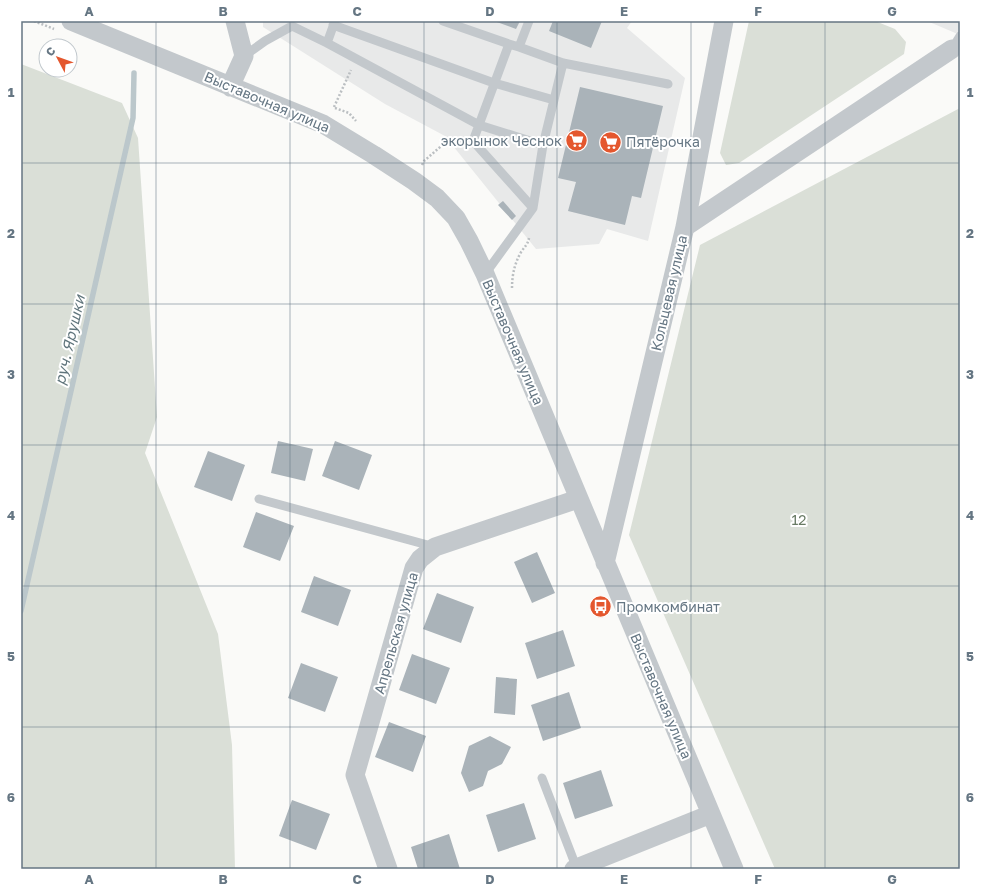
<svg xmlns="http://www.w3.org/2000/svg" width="981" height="890" viewBox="0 0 981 890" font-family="'Golos Text',sans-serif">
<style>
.built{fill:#e8e9e9}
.green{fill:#dadfd7}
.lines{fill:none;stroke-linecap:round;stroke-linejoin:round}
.stream{stroke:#bbc7cb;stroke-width:5.5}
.building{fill:#aab3b9}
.path{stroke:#bbbfc2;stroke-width:2.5;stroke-dasharray:2 2;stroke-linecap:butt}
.lane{stroke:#c3c8cc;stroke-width:9}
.street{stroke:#c3c8cc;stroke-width:19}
.grid{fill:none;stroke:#657683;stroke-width:1;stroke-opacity:0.55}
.labels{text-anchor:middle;stroke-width:4;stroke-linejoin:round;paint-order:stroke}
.street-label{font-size:14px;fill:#657683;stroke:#fff}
.poi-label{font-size:14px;fill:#657683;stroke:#fff;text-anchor:start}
.park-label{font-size:14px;fill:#687a64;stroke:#fff}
.water-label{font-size:15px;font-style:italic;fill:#60757c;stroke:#fff}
.neatline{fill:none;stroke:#657683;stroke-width:1.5}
.grid-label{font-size:13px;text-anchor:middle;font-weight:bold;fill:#657683}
</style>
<rect width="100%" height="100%" fill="#fafaf8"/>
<path class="built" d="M263 21H632L627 28 685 78 648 241 607 229 599 244 536 249 445 136 385 104 263 27Z
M927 21H960V35Z"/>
<path class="green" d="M749 21H875L895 29 906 42 904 54 739 163 726 165 720 153Z
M21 64 122 103 138 138 157 417 145 453 218 634 232 745 235 869H21Z
M960 108V869H775L629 535 700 245Z"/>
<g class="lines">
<path class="stream" d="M21 611 133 118 134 73"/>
</g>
<path class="building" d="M494 21H520L516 29Z
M553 21H602L591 48 549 31Z
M580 87 663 106 641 198 632 196 625 225 568 211 576 182 558 178Z
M503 201 516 216 512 220 498 205Z
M278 441 313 449 305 481 271 473Z
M335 441 372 455 359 490 322 476Z
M208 451 245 465 232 501 194 487Z
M256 512 294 526 280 561 243 547Z
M537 552 555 593 532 603 514 562Z
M314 576 351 590 338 626 301 612Z
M437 593 474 607 461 643 423 629Z
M563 630 575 666 537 679 525 643Z
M412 654 450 668 436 704 399 690Z
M301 663 338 677 325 712 288 698Z
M496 677 517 679 515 715 494 713Z
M569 692 581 728 543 741 531 705Z
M389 722 426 736 413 772 375 757Z
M490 736 511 747 502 764 488 771 483 786 469 792 461 773 469 746Z
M601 770 613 806 575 819 563 783Z
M292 800 330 814 316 850 279 836Z
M524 803 536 839 498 852 486 815Z
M449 834 460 869H418L411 847Z"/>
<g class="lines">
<path class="path" d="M34 21 54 29
M334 107 351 70
M335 108 349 113 356 121
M422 165 424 161 447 141H461
M512 288C512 277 514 265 520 254 523 248 528 245 529 238"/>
<path class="lane" d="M443 21 509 44
M333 25 494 83 554 100
M327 43 335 21
M519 47 529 21
M952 49 960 36
M244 56 265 41 292 26 327 43 479 125 543 145
M533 208 473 141 509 44 519 47 563 63 668 84
M485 274 533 208 543 145 563 63
M259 499 435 547
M542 778 577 869"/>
<path class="street" d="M71 21 323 124 374 155 414 181 437 198 456 218 469 241 485 274 734 869
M230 87 244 56 235 21
M685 227 952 49
M605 563 685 227 724 21
M388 869 355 775 414 568 420 559 435 547 578 499
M574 869 711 814"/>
</g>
<path class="grid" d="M156 21V869M290 21V869M424 21V869M557 21V869M691 21V869M825 21V869M21 163H960M21 304H960M21 445H960M21 586H960M21 727H960"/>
<defs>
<symbol id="supermarket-disc" viewBox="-11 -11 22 22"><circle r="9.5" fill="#e4572e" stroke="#fff"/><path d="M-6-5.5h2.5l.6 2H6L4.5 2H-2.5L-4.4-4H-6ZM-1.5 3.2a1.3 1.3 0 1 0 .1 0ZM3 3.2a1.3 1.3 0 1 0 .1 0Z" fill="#fff"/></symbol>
<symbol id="bus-disc" viewBox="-11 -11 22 22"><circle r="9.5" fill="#e4572e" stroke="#fff"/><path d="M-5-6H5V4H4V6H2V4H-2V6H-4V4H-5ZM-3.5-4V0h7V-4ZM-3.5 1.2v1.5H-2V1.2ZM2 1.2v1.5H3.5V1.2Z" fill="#fff"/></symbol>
</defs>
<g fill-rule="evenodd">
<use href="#supermarket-disc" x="564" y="128" width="25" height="25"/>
<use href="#supermarket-disc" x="598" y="130" width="25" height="25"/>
<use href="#bus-disc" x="588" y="594" width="25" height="25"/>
</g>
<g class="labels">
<g class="street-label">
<text transform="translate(267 102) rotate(23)" y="5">Выставочная улица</text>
<text transform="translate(669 293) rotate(-77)" y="5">Кольцевая улица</text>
<text transform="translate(513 342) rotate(67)" y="5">Выставочная улица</text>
<text transform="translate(396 633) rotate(-74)" y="5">Апрельская улица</text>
<text transform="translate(661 696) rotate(67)" y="5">Выставочная улица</text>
</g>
<g class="poi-label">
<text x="562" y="146" text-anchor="end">экорынок Чеснок</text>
<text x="626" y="147">Пятёрочка</text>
<text x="616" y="612">Промкомбинат</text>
</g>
<g class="park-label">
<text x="799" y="525">12</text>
</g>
<g class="water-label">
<text transform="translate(70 340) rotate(-77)" y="5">руч. Ярушки</text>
</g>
</g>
<rect width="981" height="890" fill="none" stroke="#ffffff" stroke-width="44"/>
<g transform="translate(58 58) rotate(311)"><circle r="19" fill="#ffffff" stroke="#c1c8cd"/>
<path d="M0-3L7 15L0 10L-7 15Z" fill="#e4572e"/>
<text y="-6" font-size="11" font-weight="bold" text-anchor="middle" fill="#657683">С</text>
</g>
<rect x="22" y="22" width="937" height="846" class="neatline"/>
<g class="grid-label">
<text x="89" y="16">A</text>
<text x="223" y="16">B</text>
<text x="357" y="16">C</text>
<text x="490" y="16">D</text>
<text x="624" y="16">E</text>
<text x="758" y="16">F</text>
<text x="892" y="16">G</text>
<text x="11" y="97">1</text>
<text x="970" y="97">1</text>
<text x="11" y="238">2</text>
<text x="970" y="238">2</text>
<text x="11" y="379">3</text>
<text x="970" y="379">3</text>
<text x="11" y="520">4</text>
<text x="970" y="520">4</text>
<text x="11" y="661">5</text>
<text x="970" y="661">5</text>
<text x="11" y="802">6</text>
<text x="970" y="802">6</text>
<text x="89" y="884">A</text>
<text x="223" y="884">B</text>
<text x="357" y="884">C</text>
<text x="490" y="884">D</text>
<text x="624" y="884">E</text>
<text x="758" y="884">F</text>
<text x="892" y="884">G</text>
</g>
</svg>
